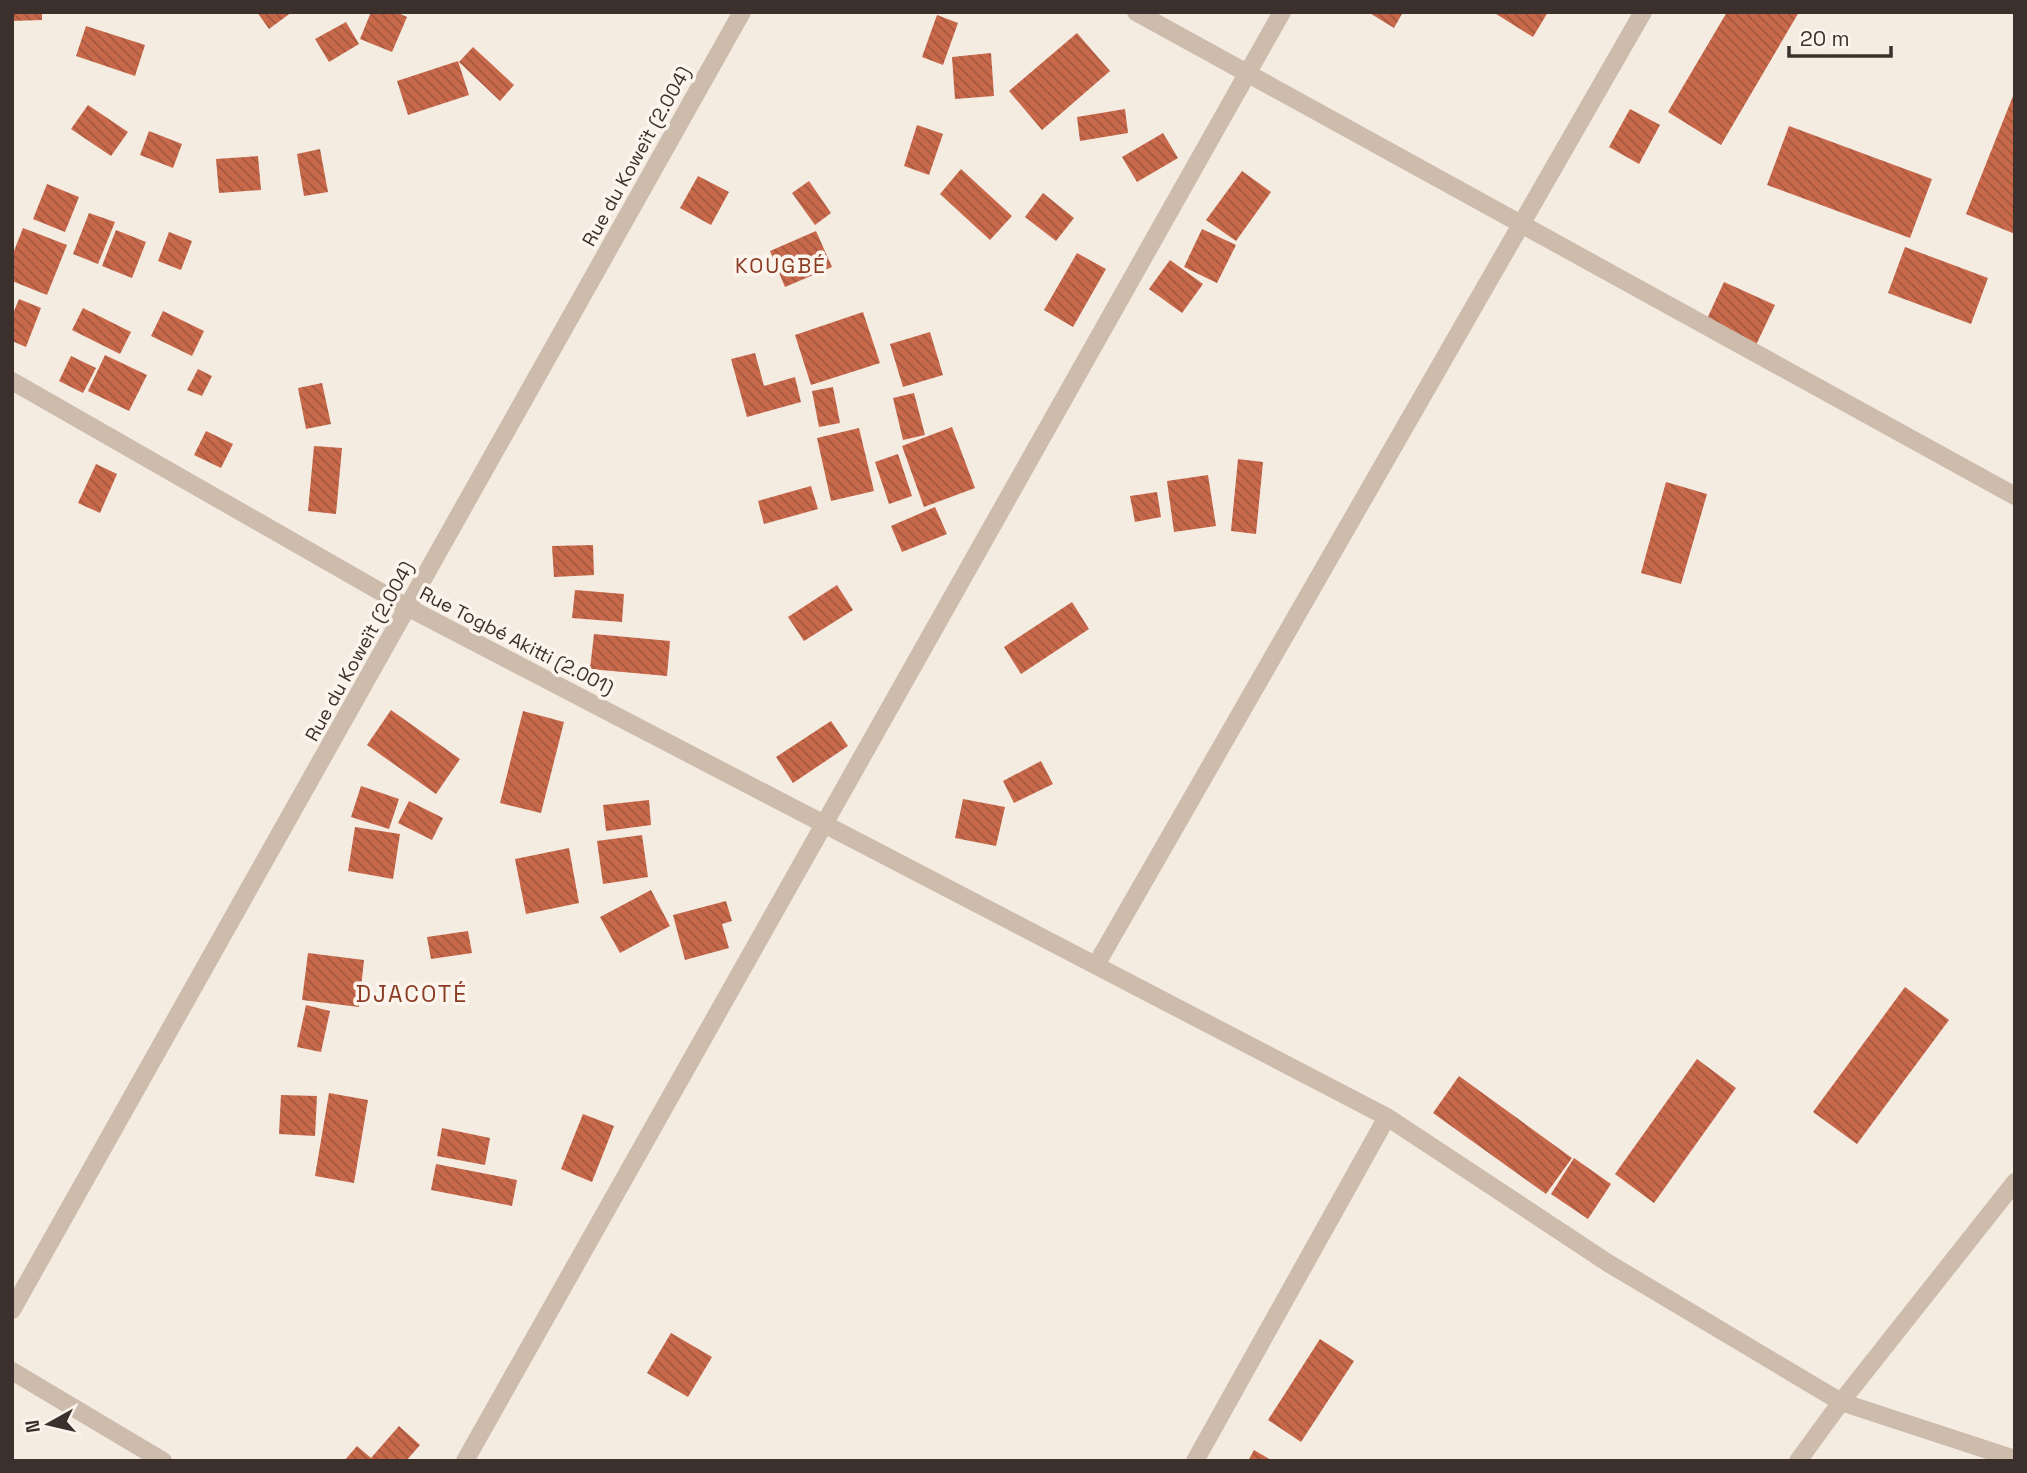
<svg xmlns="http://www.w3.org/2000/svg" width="2027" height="1473" viewBox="0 0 2027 1473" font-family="'Space Grotesk',sans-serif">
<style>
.building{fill:url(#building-back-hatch)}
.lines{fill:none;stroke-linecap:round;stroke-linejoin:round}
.minor{stroke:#cdbbac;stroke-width:18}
.labels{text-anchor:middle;stroke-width:7;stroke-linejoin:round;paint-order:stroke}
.street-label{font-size:19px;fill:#3b302b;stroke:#fbf5ee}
.neighbourhood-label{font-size:21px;letter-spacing:2px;fill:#8c3b22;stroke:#fbf5ee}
.quarter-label{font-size:23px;letter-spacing:2px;fill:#8c3b22;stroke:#fbf5ee}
</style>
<defs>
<pattern id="building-back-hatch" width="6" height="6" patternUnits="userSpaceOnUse" patternTransform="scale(1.75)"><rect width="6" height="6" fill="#c8694b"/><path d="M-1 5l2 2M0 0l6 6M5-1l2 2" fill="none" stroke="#a4573f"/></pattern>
</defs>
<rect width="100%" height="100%" fill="#f4ebe1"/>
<path class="building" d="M12 12H42V20L12 21Z
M257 12H292L269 29Z
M371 12H396L407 17 392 52 360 39Z
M1368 12H1403L1394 28Z
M1493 12H1548L1533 37Z
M1727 12H1799L1721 145 1668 112Z
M937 15 958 23 943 65 922 57Z
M346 22 359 44 329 62 315 39Z
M86 26 145 45 135 76 76 56Z
M1077 33 1110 71 1042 130 1009 91Z
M473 47 514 85 500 101 459 62Z
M991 53 994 96 955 99 952 57Z
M458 61 469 95 408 115 397 81Z
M2015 91V234L1966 214Z
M88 105 128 132 111 156 71 129Z
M1125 109 1128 133 1080 141 1077 117Z
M1630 109 1660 125 1639 164 1609 147Z
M917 125 943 134 929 175 904 166Z
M1789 126 1932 179 1910 238 1767 185Z
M149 131 182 144 173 168 140 155Z
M1163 133 1178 158 1137 182 1122 157Z
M320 149 328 192 304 196 297 154Z
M258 156 261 190 219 193 216 159Z
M961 169 1012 216 990 240 940 194Z
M1242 171 1271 192 1236 241 1206 220Z
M698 176 729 192 711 225 680 208Z
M809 181 831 213 815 225 792 193Z
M47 184 79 197 65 232 33 219Z
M1043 193 1074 218 1056 241 1025 217Z
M89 213 115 222 98 264 73 254Z
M23 228 67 245 47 295 12 281V256Z
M1202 229 1236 245 1217 283 1184 267Z
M116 230 146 242 132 278 102 266Z
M816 231 832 267 785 287 770 251Z
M169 232 192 241 181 270 158 261Z
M1905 247 1988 278 1971 324 1888 293Z
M1077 253 1106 269 1073 327 1044 310Z
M1170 260 1203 284 1182 313 1149 289Z
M1724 282 1775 305 1756 345 1706 321Z
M19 299 41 308 26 347 12 341V316Z
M83 308 131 332 120 354 72 330Z
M163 311 204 331 192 356 151 336Z
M863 312 880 363 811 385 795 335Z
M930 332 943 375 903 387 890 344Z
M755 353 764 386 795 377 801 402 747 417 731 359Z
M105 355 147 375 129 411 88 391Z
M71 356 96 368 83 393 59 381Z
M198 369 212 376 202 396 187 390Z
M322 383 331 424 306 429 298 388Z
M833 387 840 423 819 427 812 391Z
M914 393 925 435 903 440 893 398Z
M952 427 975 488 924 507 902 446Z
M859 428 874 491 831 501 817 438Z
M206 431 233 444 221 468 194 455Z
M314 446 342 448 336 514 308 511Z
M898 454 912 496 889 504 875 462Z
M1238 459 1263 462 1256 534 1231 531Z
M96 464 117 474 100 513 78 503Z
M1208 475 1216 526 1174 532 1167 481Z
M1666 482 1707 494 1681 584 1641 573Z
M811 486 818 509 764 524 758 501Z
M1157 492 1161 517 1135 522 1130 496Z
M935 507 947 534 902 552 891 526Z
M593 545 594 575 554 577 552 546Z
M837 585 853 610 804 641 788 617Z
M575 590 624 594 622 622 572 618Z
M1072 602 1089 629 1021 674 1004 647Z
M594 634 670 641 667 676 590 669Z
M391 710 460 759 436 794 367 745Z
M523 711 564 722 541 813 500 803Z
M831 721 848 746 793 783 776 757Z
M1041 761 1053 784 1014 803 1003 781Z
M361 786 399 799 389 829 351 817Z
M963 799 1005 807 996 846 955 838Z
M649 800 651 825 606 831 603 805Z
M409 801 443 818 432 840 398 823Z
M355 827 400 834 393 879 348 871Z
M642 835 648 877 603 884 597 841Z
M569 848 579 903 526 914 515 859Z
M651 890 670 926 620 953 600 917Z
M726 901 732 921 722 924 729 948 685 960 673 915Z
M468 931 472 953 431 959 427 937Z
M308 953 364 960 359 1007 302 1000Z
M1905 987 1949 1020 1857 1144 1813 1112Z
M306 1005 330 1011 321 1052 297 1047Z
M1697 1059 1736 1088 1654 1203 1615 1174Z
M1459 1076 1572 1158 1546 1194 1433 1113Z
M329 1093 368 1100 354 1183 315 1176Z
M281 1095 317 1096 315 1136 279 1134Z
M583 1114 614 1126 592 1182 561 1169Z
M442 1128 490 1138 485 1165 437 1156Z
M1574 1158 1611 1184 1588 1219 1551 1194Z
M436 1164 517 1180 512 1206 431 1190Z
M671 1333 712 1357 688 1397 647 1373Z
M1320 1339 1354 1361 1301 1442 1268 1420Z
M399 1426 420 1445 406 1461H344L357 1446 371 1458Z
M1254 1450 1273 1461H1248Z"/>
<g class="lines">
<path class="minor" d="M1136 12 2015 496
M12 381 407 607 1387 1117 1608 1263 1841 1402 2015 1459
M1096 965 1643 12
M12 1310 742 12
M12 1371 163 1461
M465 1461 1282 12
M1195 1461 1387 1117
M1798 1461 1841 1402 2015 1182"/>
</g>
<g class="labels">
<g class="street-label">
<text transform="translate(636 156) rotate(-61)" y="7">Rue du Koweït (2.004)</text>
<text transform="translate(517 640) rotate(27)" y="7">Rue Togbé Akitti (2.001)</text>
<text transform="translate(359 651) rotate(-61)" y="7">Rue du Koweït (2.004)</text>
</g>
<g class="neighbourhood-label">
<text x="781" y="273">KOUGBÉ</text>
</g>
<g class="quarter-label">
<text x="412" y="1002">DJACOTÉ</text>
</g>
</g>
<rect width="2027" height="1473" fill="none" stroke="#3b302b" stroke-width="28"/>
<g transform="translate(49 1424) rotate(262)" stroke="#fbf5ee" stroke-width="5" paint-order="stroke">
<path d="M0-5L12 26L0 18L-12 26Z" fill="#3b302b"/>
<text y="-10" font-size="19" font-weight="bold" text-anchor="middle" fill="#3b302b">N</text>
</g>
<path d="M1789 46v10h102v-10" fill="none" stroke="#3b302b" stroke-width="3.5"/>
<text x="1800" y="46" font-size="21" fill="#3b302b" stroke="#fbf5ee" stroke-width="5" paint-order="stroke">20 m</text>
</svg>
